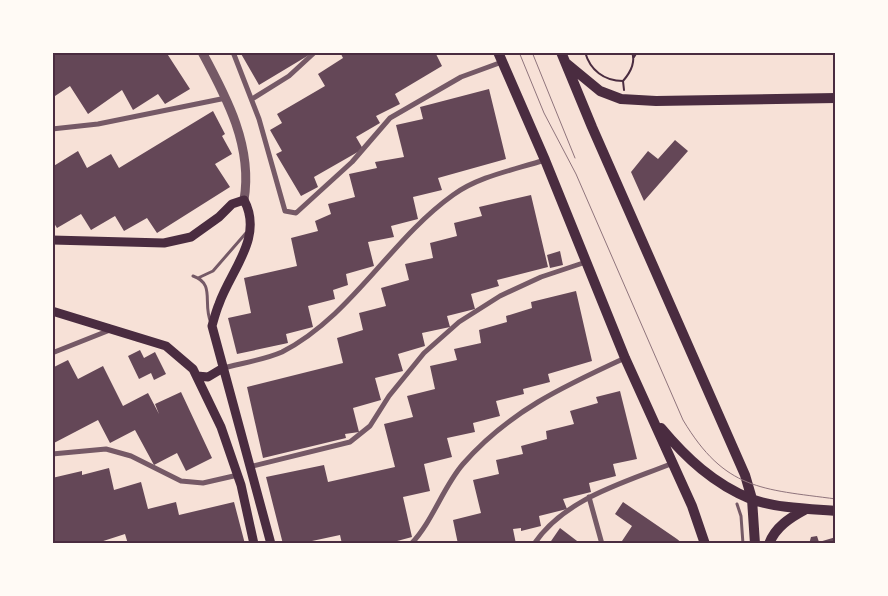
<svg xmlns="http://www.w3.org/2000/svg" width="888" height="596" viewBox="0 0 888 596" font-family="'PT Sans Narrow',sans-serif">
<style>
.building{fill:#644757}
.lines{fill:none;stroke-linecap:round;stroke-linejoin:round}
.path{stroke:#4a2c40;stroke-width:2}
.service{stroke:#755966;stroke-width:3}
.minor{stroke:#755966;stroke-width:5}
.tertiary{stroke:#755966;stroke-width:9}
.secondary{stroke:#4a2c40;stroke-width:9}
.primary{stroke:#4a2c40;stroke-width:10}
.tram{stroke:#8f747c;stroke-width:1}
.neatline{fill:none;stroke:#4a2c40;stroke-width:2}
</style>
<rect width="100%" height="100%" fill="#f7e1d7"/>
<path class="building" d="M52 52H166L190 89 165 104 158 94 133 110 122 90 88 114 70 86 52 98Z
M240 52H308L309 55 259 85Z
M340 52H435L442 66 395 94 400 104 376 116 380 123 356 137 363 149 314 177 318 187 301 196 276 154 282 151 270 130 282 123 277 114 325 86 318 74 343 58Z
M489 89 506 159 438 178 442 190 413 197 418 219 391 226 394 237 368 242 374 266 346 274 348 285 333 290 335 299 308 306 313 327 286 334 288 343 237 354 228 318 251 313 244 278 297 266 291 238 318 231 315 221 331 214 328 204 355 197 349 174 377 168 375 162 404 157 396 125 423 119 420 107Z
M213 111 225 134 222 136 232 154 215 164 230 187 157 233 147 218 124 231 115 216 91 230 81 214 57 228 52 220V167L78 151 87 168 111 154 119 168Z
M675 140 688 151 644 201 631 172 648 151 658 159Z
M531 195 548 267 497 280 499 286 471 294 475 309 447 316 450 327 422 333 425 346 398 354 403 371 375 378 381 400 353 408 359 432 345 434 346 438 263 458 247 387 343 363 337 338 363 330 359 313 386 306 381 288 409 280 405 264 433 258 430 243 457 236 454 223 482 216 479 207Z
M560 251 563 265 550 268 547 255Z
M576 291 592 361 548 374 550 382 523 389 524 394 496 401 500 416 473 423 475 432 447 438 452 457 424 464 430 491 403 497 412 537 386 544H342L340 535 312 541 283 544 266 477 324 465 328 482 395 467 384 424 413 417 407 396 435 389 430 366 457 360 454 349 481 343 479 330 507 322 506 316 532 308 531 302Z
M140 350 144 358 155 352 166 374 154 380 151 373 139 379 128 356Z
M68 360 78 379 103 366 123 406 148 393 159 414 155 404 181 392 212 458 186 471 177 453 154 465 135 430 110 443 98 420 52 444V368Z
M620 391 637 459 613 464 616 476 589 483 591 492 563 499 567 509 539 516 541 526 521 531V528L513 529 516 544H458L453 520 481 513 473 480 499 474 496 460 523 454 521 446 547 439 546 431 574 424 570 411 598 403 596 397Z
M109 468 114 490 141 482 148 509 176 502 179 515 234 502 245 544H128L125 534 94 544H52V478L82 471V475Z
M623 502 677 539 683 544H620L632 526 615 514Z
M560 528 581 544H549Z
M817 536 819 542 836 537V544H809L811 537Z"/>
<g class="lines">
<path class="path" d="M585 52C590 70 604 81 623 81
M634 57 637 52
M624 90 623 81C630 73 636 63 632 52"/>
<path class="service" d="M193 276C216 284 202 303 211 323
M198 278 213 271 246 233
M737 504 741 516 743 544"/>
<path class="minor" d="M233 52 259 119 285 211 296 213 352 162 390 118 461 77 502 62
M252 99 289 76 315 52
M52 129 98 124 226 98
M52 353 110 330
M223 368C242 363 264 360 282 352 352 316 390 240 453 195 479 176 514 170 545 160
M52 454 106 449 131 456 181 481 203 483 238 475
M249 467 350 442 370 426 389 396 424 353 459 322 500 296 541 277 586 262
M589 497 602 544
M411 544C433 521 443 487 463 464 508 412 564 386 625 358
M534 544C565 498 624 483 673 463"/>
<path class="tertiary" d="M202 52C227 98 253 147 244 200"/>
<path class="secondary" d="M52 240 164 243 191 237 219 217 232 204 244 200C264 237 231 270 219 304 216 311 214 319 212 326L271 544
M52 311 166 346 193 369 221 427 241 485 254 544
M197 376 208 377 223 368"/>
<path class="primary" d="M498 52 545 160 625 358 692 506 705 544
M561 52 592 127 745 475 752 499 755 544
M566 63 600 91 621 99 656 101 836 98
M661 428C686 458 714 484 751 499 775 508 810 509 836 511
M769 544C775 527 791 517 806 509"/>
<path class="tram" d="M519 52 544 113 576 174 683 420C725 490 761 489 836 499
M532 52 575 158"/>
</g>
<rect width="888" height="596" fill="none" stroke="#fffaf5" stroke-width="108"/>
<rect x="54" y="54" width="780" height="488" class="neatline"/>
</svg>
